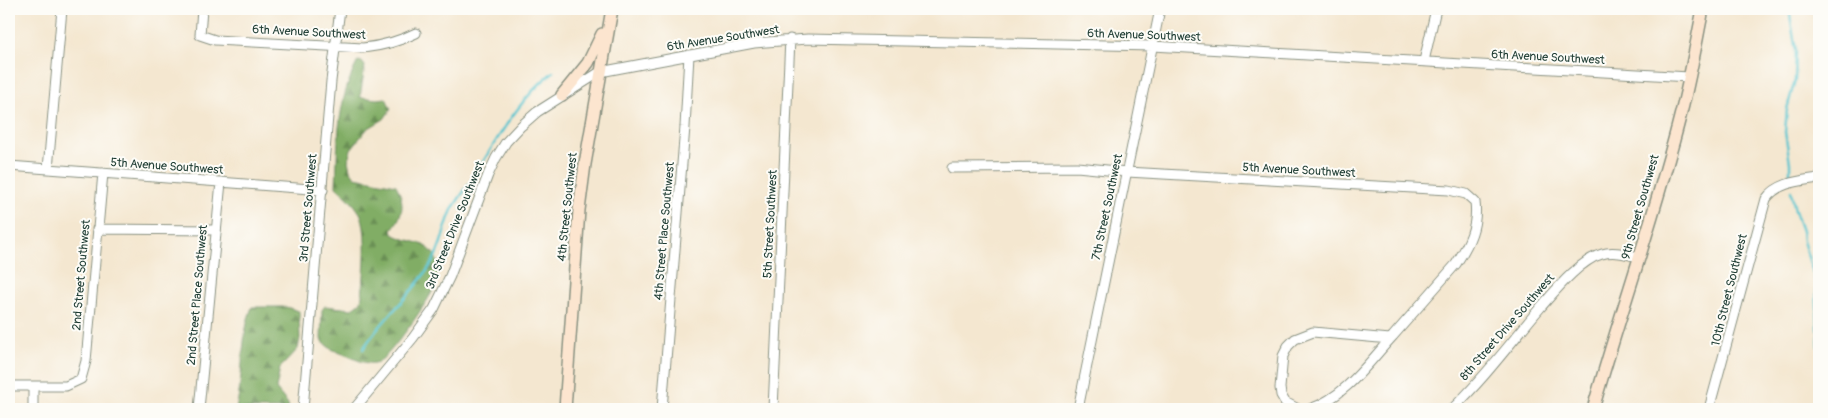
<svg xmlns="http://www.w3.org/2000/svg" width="1828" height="418" viewBox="0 0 1828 418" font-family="Pangolin,sans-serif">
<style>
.forest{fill:url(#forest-firs);stroke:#50754c}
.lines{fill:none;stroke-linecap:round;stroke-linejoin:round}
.stream{stroke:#58c5cf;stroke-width:2.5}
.street-casing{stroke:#8a9282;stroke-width:11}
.secondary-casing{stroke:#8a9282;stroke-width:14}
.street{stroke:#fff;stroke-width:9}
.secondary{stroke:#fce5cf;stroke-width:11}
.labels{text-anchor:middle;stroke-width:4;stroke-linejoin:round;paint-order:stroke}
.street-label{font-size:12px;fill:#1f3d34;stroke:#fdfcf7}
</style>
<defs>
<pattern id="forest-firs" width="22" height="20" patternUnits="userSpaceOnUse" patternTransform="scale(1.25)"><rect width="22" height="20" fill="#81ad65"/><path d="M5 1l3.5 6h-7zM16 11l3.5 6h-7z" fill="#698e54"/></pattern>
</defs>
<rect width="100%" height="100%" fill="#fdfcf7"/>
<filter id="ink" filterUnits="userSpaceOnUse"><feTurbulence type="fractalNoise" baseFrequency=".02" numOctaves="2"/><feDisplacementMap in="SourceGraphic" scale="10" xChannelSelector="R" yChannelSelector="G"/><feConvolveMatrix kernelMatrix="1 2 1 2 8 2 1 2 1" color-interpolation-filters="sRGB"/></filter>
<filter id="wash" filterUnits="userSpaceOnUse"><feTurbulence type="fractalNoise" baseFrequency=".0096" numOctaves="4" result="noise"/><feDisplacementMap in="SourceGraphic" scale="20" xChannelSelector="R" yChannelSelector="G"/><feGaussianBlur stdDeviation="1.12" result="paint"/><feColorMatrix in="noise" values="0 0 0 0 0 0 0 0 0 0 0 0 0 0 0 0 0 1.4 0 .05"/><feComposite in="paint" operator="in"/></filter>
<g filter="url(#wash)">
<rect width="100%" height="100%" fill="#f4e7d0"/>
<path class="forest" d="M358 61 362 62 365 66 360 97 377 99 386 98 391 109 384 119 367 129 351 149 348 161 350 170 355 177 396 185C405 202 404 214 392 229L393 234C405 242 424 240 433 253 440 262 438 275 435 286 430 299 390 357 378 362 368 366 355 359 346 355 337 352 325 347 321 339L322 310 325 306 352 309 361 302C364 283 369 229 360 213 354 203 345 195 336 187 338 143 336 102 358 61Z
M252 307H286L299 311 300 338 298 349 280 368 276 389 288 404 289 409H236C244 377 240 335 252 307Z"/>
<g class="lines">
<path class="stream" d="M1789 9 1796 51 1795 80 1787 109 1785 132 1790 163V176
M1791 191 1795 211 1802 231 1803 241 1816 283 1819 347
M363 349C382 319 411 296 430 266 442 248 443 230 452 210 459 197 468 187 475 175 498 138 518 100 553 72"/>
</g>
</g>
<g filter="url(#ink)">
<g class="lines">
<defs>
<path id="street" d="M202 9 200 35 215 40 363 48C382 46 398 42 416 33
M1424 61 1436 9
M9 166 323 190
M952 168 1077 167 1127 172 1449 190 1466 194 1475 202C1478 226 1469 244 1456 264 1435 288 1414 312 1393 336 1368 363 1346 396 1310 409
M48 169 62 9
M97 229 216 230
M9 386H66L81 379 86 361 103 173
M33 387V409
M199 409 221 182
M303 409 331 81 340 9
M354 409 413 338 434 309 450 276 488 175 496 158 506 142 521 126 537 112 600 72 754 43 808 39 1153 46 1689 77
M662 409 685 127 689 55
M773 409 790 39
M1078 409 1160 9
M1298 409 1285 402 1281 395 1280 388 1283 356 1288 346 1295 339 1313 332 1390 339
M1452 409C1484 379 1511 342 1540 308 1555 291 1580 260 1602 254 1614 250 1628 255 1640 257
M1709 409 1766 199C1778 182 1800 181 1819 178"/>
<path id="secondary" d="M562 95 588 63 602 34
M565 409 579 210 585 164 612 9
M1593 409C1621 310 1656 213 1681 113 1690 79 1696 44 1703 9"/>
</defs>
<use href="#street" class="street-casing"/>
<use href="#secondary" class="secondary-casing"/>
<use href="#street" class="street"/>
<use href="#secondary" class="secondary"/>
</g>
</g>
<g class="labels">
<g class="street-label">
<text transform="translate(309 32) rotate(3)" y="4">6th Avenue Southwest</text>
<text transform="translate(1144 35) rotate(2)" y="4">6th Avenue Southwest</text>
<text transform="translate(723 38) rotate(-9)" y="4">6th Avenue Southwest</text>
<text transform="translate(1548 57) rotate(3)" y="4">6th Avenue Southwest</text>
<text transform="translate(167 166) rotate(4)" y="4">5th Avenue Southwest</text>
<text transform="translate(1299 170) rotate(3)" y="4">5th Avenue Southwest</text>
<text transform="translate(567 207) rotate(-84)" y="4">4th Street Southwest</text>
<text transform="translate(1107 207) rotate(-78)" y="4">7th Street Southwest</text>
<text transform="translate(1640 207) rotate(-74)" y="4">9th Street Southwest</text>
<text transform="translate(308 208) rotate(-85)" y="4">3rd Street Southwest</text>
<text transform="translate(770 224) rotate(-87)" y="4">5th Street Southwest</text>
<text transform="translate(455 225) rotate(-68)" y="4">3rd Street Drive Southwest</text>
<text transform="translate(664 231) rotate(-85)" y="4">4th Street Place Southwest</text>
<text transform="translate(81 275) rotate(-85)" y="4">2nd Street Southwest</text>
<text transform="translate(1729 290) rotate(-76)" y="4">10th Street Southwest</text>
<text transform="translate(197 295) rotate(-85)" y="4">2nd Street Place Southwest</text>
<text transform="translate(1507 327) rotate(-49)" y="4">8th Street Drive Southwest</text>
</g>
</g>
<rect width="1828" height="418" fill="none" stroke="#fdfcf7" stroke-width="30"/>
</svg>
